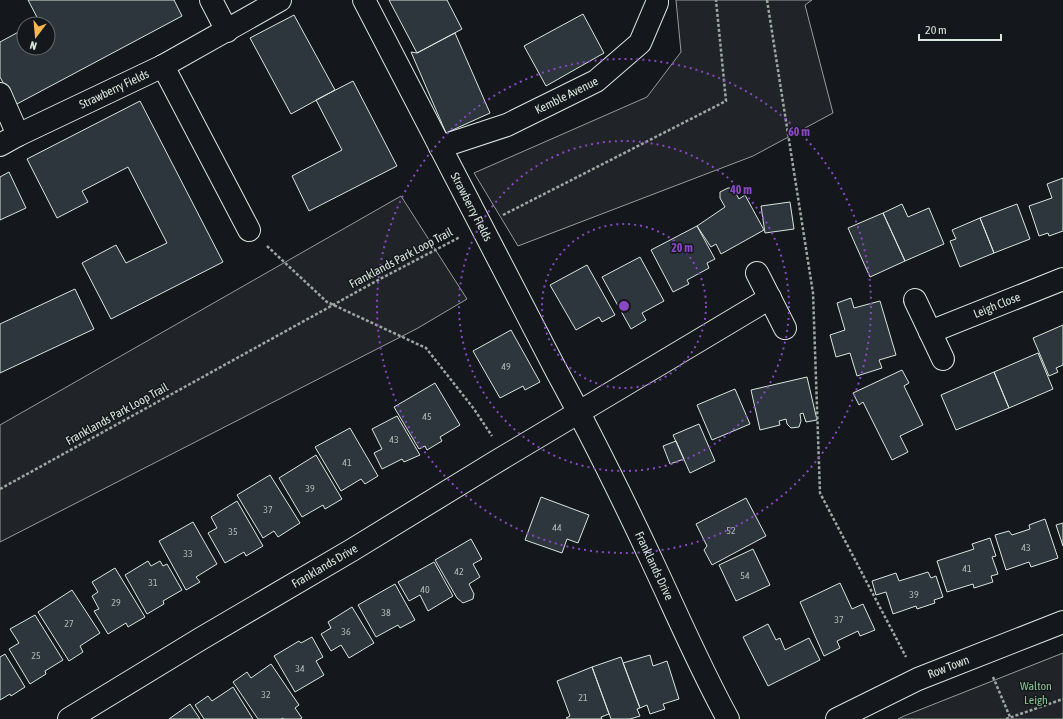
<svg xmlns="http://www.w3.org/2000/svg" width="1063" height="719" viewBox="0 0 1063 719" font-family="'Asap Condensed',sans-serif">
<style>
.green{fill:#202428;stroke:#939e99}
.building{fill:#2c363c;stroke:#d8e6dc}
.lines{fill:none;stroke-linecap:round;stroke-linejoin:round}
.minor-casing{stroke:#d8e6dc;stroke-width:24}
.path{stroke:#9da8a2;stroke-width:2.5;stroke-dasharray:3 2;stroke-linecap:butt}
.minor{stroke:#14181c;stroke-width:22}
.ring{fill:none;stroke:#8948c3;stroke-width:2;stroke-dasharray:2 4}
.labels{text-anchor:middle;stroke-width:3;stroke-linejoin:round;paint-order:stroke}
.number-label{font-size:10px;fill:#adbab4}
.street-label{font-size:12px;fill:#d8e6dc;stroke:#14181c}
.park-label{font-size:12px;fill:#8ac095;stroke:#14181c}
.centre{fill:#8948c3;stroke:#14181c;stroke-width:2}
.ring-label{font-size:12px;text-anchor:middle;font-weight:bold;fill:#8948c3;stroke:#14181c;stroke-width:3;stroke-linejoin:round;paint-order:stroke}
</style>
<rect width="100%" height="100%" fill="#14181c"/>
<path class="green" d="M676 0H812L805 5 833 113 753 156 518 246 474 173 647 97 681 52Z
M401 196 467 299 418 328 0 542V425Z
M1063 653V719H898L904 716Z"/>
<path class="building" d="M28 0H174L182 16 15 105 0 77V42L24 29V48H48V24H34L39 21Z
M389 0H447L462 29 417 53Z
M583 14 604 53 546 86 524 46Z
M294 15 335 90 291 114 250 38Z
M455 33 490 113 446 133 411 52 417 53Z
M353 81 397 166 309 211 292 176 342 150 316 100Z
M140 101 223 262 111 319 82 263 116 245 126 263 167 243 128 167 82 191 88 202 57 218 27 159Z
M9 172 26 208 0 220V177Z
M1063 178V231L1049 236 1048 233 1039 236 1029 206 1052 198 1047 184Z
M728 188H733L739 199 745 195 764 230 721 254 716 244 711 247 697 226 725 207 720 198V192Z
M790 202 794 229 765 233 761 206Z
M902 204 908 217 929 208 944 244 905 261 883 213Z
M1017 204 1030 239 994 253 980 218Z
M883 213 905 261 870 277 848 228Z
M980 218 994 253 960 267 950 241 956 239 952 230Z
M697 226 715 259 707 263 709 268 687 280 689 284 673 292 651 250Z
M640 257 664 301 642 313 646 320 631 329 602 277Z
M587 265 615 315 602 322 599 317 576 330 550 285Z
M75 289 94 329 0 373V324Z
M851 298 854 308 880 301 896 355 879 360 882 368 857 376 850 353 836 357 830 335 845 330 837 303Z
M1063 325V365L1056 368 1058 372 1049 376 1033 338Z
M511 330 540 382 525 390 523 386 500 398 473 351Z
M1038 353 1053 389 1009 408 994 372Z
M902 370 909 383 904 386 923 425 900 436 908 452 892 460 863 402 859 405 853 393Z
M994 372 1009 408 956 430 941 395Z
M807 377 817 420 806 422 803 413 800 414 801 421 799 427 791 428 787 424 786 419 779 421 780 425 760 430 751 390Z
M435 383 460 425 440 437 442 441 427 450 425 446 419 449 394 407Z
M735 389 750 424 712 440 697 405Z
M397 416 420 455 404 462 402 459 382 469 374 453 382 449 372 429Z
M699 424 715 461 690 473 673 435Z
M350 428 378 476 365 484 361 479 341 491 315 447Z
M676 441 684 459 670 464 663 446Z
M316 455 342 499 325 509 323 505 302 517 279 478Z
M270 475 300 523 278 537 274 531 263 538 237 495Z
M541 497 589 515 578 543 567 539 562 553 525 540Z
M746 498 766 536 712 565 704 550 707 546 696 524Z
M237 501 263 546 246 556 244 552 225 563 208 533 217 528 211 517Z
M1045 519 1058 558 1031 567 1029 562 1006 570 995 535 1009 531 1012 535 1030 529 1029 525Z
M193 522 217 564 196 577 200 582 186 590 159 541Z
M1063 523V546L1056 525Z
M990 538 996 556 992 557 998 574 991 576 993 582 974 588 973 584 947 592 937 561 974 549 972 544Z
M471 539 482 559 473 564 480 577 469 584 474 594 473 599 463 603 457 598 435 560Z
M753 549 770 585 736 601 719 565Z
M148 561 151 566 160 561 163 566 167 564 182 590 163 601 164 604 147 614 125 575Z
M434 562 453 596 428 611 420 595 409 601 398 582Z
M115 568 145 617 128 627 126 623 108 634 94 611 99 609 92 596 98 592 92 582Z
M928 572 931 578 936 576 943 597 934 600 935 603 917 609 916 606 893 614 886 592 876 595 872 581 896 573 899 581Z
M840 583 852 609 863 604 875 630 860 636 858 631 837 641 840 648 824 656 800 602Z
M395 584 415 620 400 628 398 625 376 637 358 605Z
M72 590 100 633 80 646 83 652 69 661 38 612Z
M352 607 374 643 349 658 341 645 331 651 321 634 331 628 328 622Z
M35 615 63 660 45 671 46 674 30 684 9 649 19 643 10 629Z
M768 624 776 640 780 638 785 650 809 638 820 660 768 686 743 637Z
M312 637 323 657 316 661 324 675 295 692 274 656 299 641 301 643Z
M5 654 25 687 11 696 10 694 0 700V657Z
M650 655 653 666 667 661 679 699 663 704 665 709 650 714 647 705 640 708 623 663Z
M621 657 640 708 637 709 640 716 630 719H611L592 667Z
M271 664 299 705 295 708 302 718 300 719H283V718L281 719H258L233 682 247 672 251 678Z
M592 667 609 714 601 717 602 719H567L566 718 570 716 557 681Z
M233 687 253 719H204L195 705 208 696 212 701Z
M190 704 200 719H169Z"/>
<g class="lines">
<defs>
<g id="minor">
<path d="M211 0 227 31"/>
<path id="s1" d="M364 0 557 372C591 434 622 497 652 561 677 614 700 668 728 719"/>
<path d="M163 66 249 230"/>
<path d="M0 94 18 135"/>
<path id="s2" d="M0 145 18 135 163 66 280 0"/>
<path id="s3" d="M440 147 507 125 596 81 640 43 657 3V0"/>
<path d="M757 273 785 328"/>
<path d="M915 300 943 359"/>
<path id="s4" d="M930 332 1063 279"/>
<path id="s5" d="M69 719 202 638 352 550 494 463 770 298"/>
<path id="s6" d="M837 719 918 679 1063 622"/>
</g>
</defs>
<use href="#minor" class="minor-casing"/>
<path class="path" d="M767 0 813 293 820 493 906 657
M503 215 726 101 716 0
M267 246 327 302 426 348 474 409 492 436
M0 489 380 279 460 237
M993 677 1010 717
M1006 719 1063 699"/>
<use href="#minor" class="minor"/>
</g>
<g class="ring">
<circle cx="624" cy="306" r="82"/>
<circle cx="624" cy="306" r="165"/>
<circle cx="624" cy="306" r="247"/>
</g>
<g class="labels">
<g class="number-label">
<text x="506" y="370">49</text>
<text x="427" y="420">45</text>
<text x="394" y="443">43</text>
<text x="347" y="466">41</text>
<text x="310" y="492">39</text>
<text x="268" y="513">37</text>
<text x="557" y="531">44</text>
<text x="731" y="534">52</text>
<text x="233" y="535">35</text>
<text x="1026" y="551">43</text>
<text x="188" y="557">33</text>
<text x="967" y="572">41</text>
<text x="459" y="575">42</text>
<text x="745" y="579">54</text>
<text x="153" y="586">31</text>
<text x="425" y="593">40</text>
<text x="914" y="598">39</text>
<text x="116" y="606">29</text>
<text x="386" y="616">38</text>
<text x="839" y="623">37</text>
<text x="69" y="627">27</text>
<text x="346" y="635">36</text>
<text x="36" y="659">25</text>
<text x="300" y="672">34</text>
<text x="266" y="698">32</text>
<text x="583" y="701">21</text>
</g>
<g class="street-label">
<text dy="4" stroke="none"><textPath href="#s2" startOffset="127">Strawberry Fields</textPath></text>
<text dy="4" stroke="none"><textPath href="#s3" startOffset="137">Kemble Avenue</textPath></text>
<text dy="4" stroke="none"><textPath href="#s1" startOffset="233">Strawberry Fields</textPath></text>
<text transform="translate(401 258) rotate(-28)" y="4">Franklands Park Loop Trail</text>
<text dy="4" stroke="none"><textPath href="#s4" startOffset="72">Leigh Close</textPath></text>
<text transform="translate(117 414) rotate(-29)" y="4">Franklands Park Loop Trail</text>
<text dy="4" stroke="none"><textPath href="#s5" startOffset="298">Franklands Drive</textPath></text>
<text dy="4" stroke="none"><textPath href="#s1" startOffset="636">Franklands Drive</textPath></text>
<text dy="4" stroke="none"><textPath href="#s6" startOffset="123">Row Town</textPath></text>
</g>
<g class="park-label">
<text x="1036" y="690">Walton<tspan x="1036" dy="14">Leigh</tspan></text>
</g>
</g>
<circle cx="624" cy="306" r="6" class="centre"/>
<g class="ring-label">
<text x="799" y="136">60 m</text>
<text x="741" y="194">40 m</text>
<text x="682" y="252">20 m</text>
</g>
<g transform="translate(36 36) rotate(196)"><circle r="19" fill="#14181c" stroke="#626a69"/>
<path d="M0-3L7 15L0 10L-7 15Z" fill="#ffb74d"/>
<text y="-6" font-size="11" font-weight="bold" text-anchor="middle" fill="#d8e6dc">N</text>
</g>
<path d="M919 34v6h82v-6" fill="none" stroke="#d8e6dc" stroke-width="2"/>
<text x="925" y="34" font-size="12" fill="#d8e6dc" stroke="#14181c" stroke-width="3" paint-order="stroke">20 m</text>
</svg>
